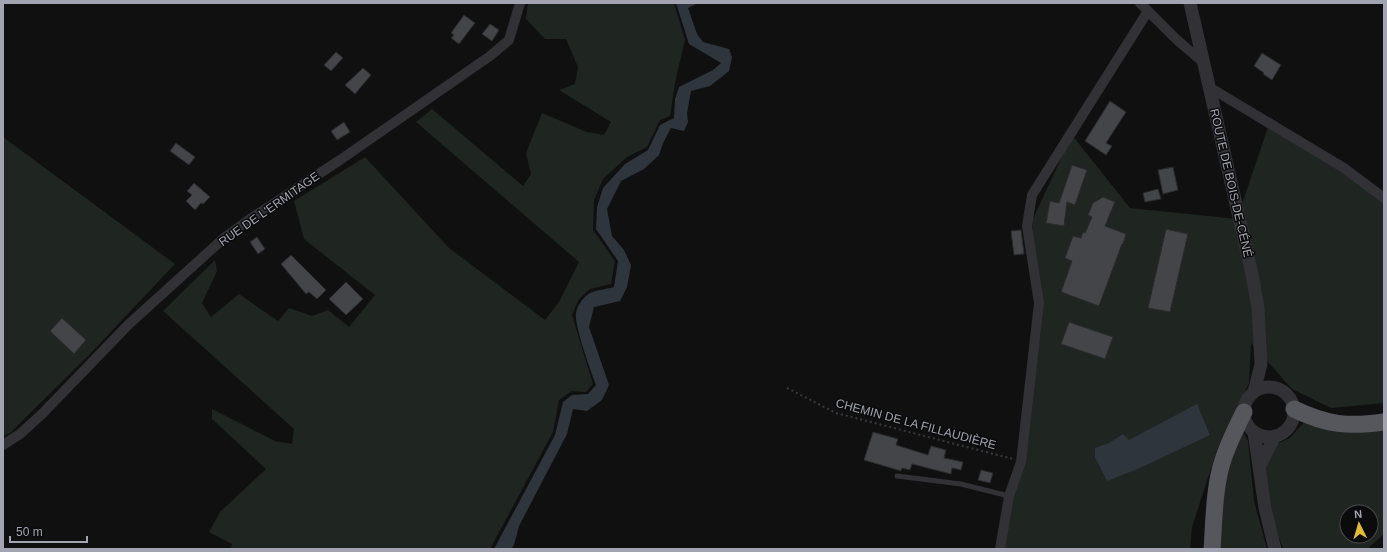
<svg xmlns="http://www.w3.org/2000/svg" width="1387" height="552" viewBox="0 0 1387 552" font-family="Helvetica,sans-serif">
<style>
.green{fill:#1f2520;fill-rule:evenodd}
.water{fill:#2f353c}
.building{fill:#444549;stroke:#2a2a2d}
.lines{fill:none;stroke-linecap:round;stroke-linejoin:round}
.path{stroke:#393a3e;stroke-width:2;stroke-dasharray:2 3;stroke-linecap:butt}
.service{stroke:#313136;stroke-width:5}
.minor{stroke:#313136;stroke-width:10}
.tertiary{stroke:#313136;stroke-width:13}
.trunk{stroke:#56565d;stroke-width:17}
.labels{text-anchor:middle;stroke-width:3;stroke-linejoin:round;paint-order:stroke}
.street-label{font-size:12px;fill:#a2a5b1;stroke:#0b0b0c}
</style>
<rect width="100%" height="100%" fill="#101011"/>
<path class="green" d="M528 3H674L685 40 675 83 670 116 660 120 647 147 627 157 603 179 594 200 593 230 615 261 611 284 590 289 579 299 572 315 593 384 586 392 572 391 559 400 553 432 490 549H231L232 544 209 532 220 512 266 469 212 419V409L275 441 292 444 294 429 163 311 215 260 217 271 202 303 211 317 239 294 278 321 289 308 312 316 328 310 349 327 375 295 304 239 294 201 365 157 449 248 545 320 559 302 579 262 416 122 432 109 523 186 531 174 526 153 542 113 587 132 604 135 611 122 559 90 575 84 578 67 566 39H545L526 19Z
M1271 118 1384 195V403L1331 408 1292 389 1251 343 1249 383 1217 450 1192 527 1190 549H1000L1041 332 1032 221 1072 135 1130 208 1237 219Z
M3 137 175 264 88 356 10 433 3 436Z
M1304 422 1384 426V534L1367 549H1283L1274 522 1265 467 1276 444 1290 438ZM1347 512H1371V536H1347Z
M1242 429 1248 441 1254 501 1267 549H1219L1223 488Z"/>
<path class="water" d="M676 3H698L688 8 697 34 703 42 729 49 732 57 729 71 710 86 691 91 687 113 688 122 684 131 671 128 663 143 659 155 644 169 621 181 607 209 612 236 624 250 631 265 627 287 620 301 594 307 589 327 609 385 602 400 587 411 573 409 567 434 519 526 514 545 511 549H494L555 435 563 402 572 395 588 394 596 385C591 372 574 325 576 313 577 306 584 296 590 293 597 290 607 289 614 287L618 261 596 229 597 207 603 188 625 164 648 150 660 125 674 118 675 99 679 87 713 70 721 63 689 44Z
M1197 404 1210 435 1140 468 1107 481 1095 457V448L1109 443 1123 434 1129 440Z"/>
<path class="building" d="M464 15 475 23 459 44 451 38 454 35 451 33Z
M490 24 499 30 492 41 482 34Z
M336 52 343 58 331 71 324 65Z
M1262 53 1281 65 1272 80 1263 74 1264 73 1254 66Z
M363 68 371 75 355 94 345 85Z
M1110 101 1126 112 1106 143 1112 146 1106 155 1085 141Z
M344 122 350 132 337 140 331 131Z
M176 143 195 157 189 165 170 151Z
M1072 165 1087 170 1075 205 1067 202 1064 226 1046 223 1050 201 1059 203Z
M1173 167 1178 190 1163 194 1158 170Z
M194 183 210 197 203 204 201 203 195 210 186 201 192 195 187 191Z
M1158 189 1161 199 1145 202 1143 193Z
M1103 197 1115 202 1105 226 1126 234 1123 244H1122L1099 306 1061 292 1072 261 1065 258 1073 236 1081 238 1083 232 1085 233 1092 217 1088 215 1093 203Z
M1166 229 1188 234 1170 312 1148 308Z
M1021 230 1024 254 1014 255 1011 231Z
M257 237 265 249 258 254 250 242Z
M291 255 326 290 317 299 309 292 306 294 281 264Z
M346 282 363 299 346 315 329 299Z
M62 318 86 340 74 354 50 331Z
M1069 322 1113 337 1105 359 1061 344Z
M873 432 898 439 896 445 928 455 931 446 946 450 944 458 963 462 961 470 952 468 951 474 912 464 910 470 902 468 901 471 864 460Z
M981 470 993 473 990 483 978 480Z"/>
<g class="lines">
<path class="path" d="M787 388 836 413 1013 459"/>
<path class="service" d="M897 476 961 484 1009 496"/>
<path class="minor" d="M1140 3 1176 39 1204 63
M1209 87 1344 168 1384 198
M3 445 20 434 42 414 129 324 224 238 250 219 340 160 490 56 509 40 520 3
M1000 549 1009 496 1021 462 1039 303 1027 226 1032 195 1148 11"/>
<path class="tertiary" d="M1190 3 1252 274 1258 308 1261 364 1254 392
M1244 412a25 25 0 1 1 50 0a25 25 0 1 1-50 0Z
M1254 432 1265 508 1275 549
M1259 467 1275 436"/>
<path class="trunk" d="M1294 409C1327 425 1348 427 1384 422
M1212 549C1214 522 1214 486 1223 460 1228 444 1236 428 1244 412"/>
</g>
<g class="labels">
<g class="street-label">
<text transform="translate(1231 183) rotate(77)" y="4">ROUTE DE BOIS-DE-CÉNÉ</text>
<text transform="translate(269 209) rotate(-35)" y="4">RUE DE L'ERMITAGE</text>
<text transform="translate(916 424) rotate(15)" y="4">CHEMIN DE LA FILLAUDIÈRE</text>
</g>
</g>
<rect width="1387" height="552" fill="none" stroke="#a2a5b1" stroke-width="8"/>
<g transform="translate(1359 524) rotate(355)"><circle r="19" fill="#0b0b0c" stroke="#47494e"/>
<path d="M0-3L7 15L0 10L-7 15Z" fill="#e0bc39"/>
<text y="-6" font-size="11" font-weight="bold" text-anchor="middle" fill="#a2a5b1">N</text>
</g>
<path d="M10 536v6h77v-6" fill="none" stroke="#a2a5b1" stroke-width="2"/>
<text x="16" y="536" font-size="12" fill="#a2a5b1" stroke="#0b0b0c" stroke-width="3" paint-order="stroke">50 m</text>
</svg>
